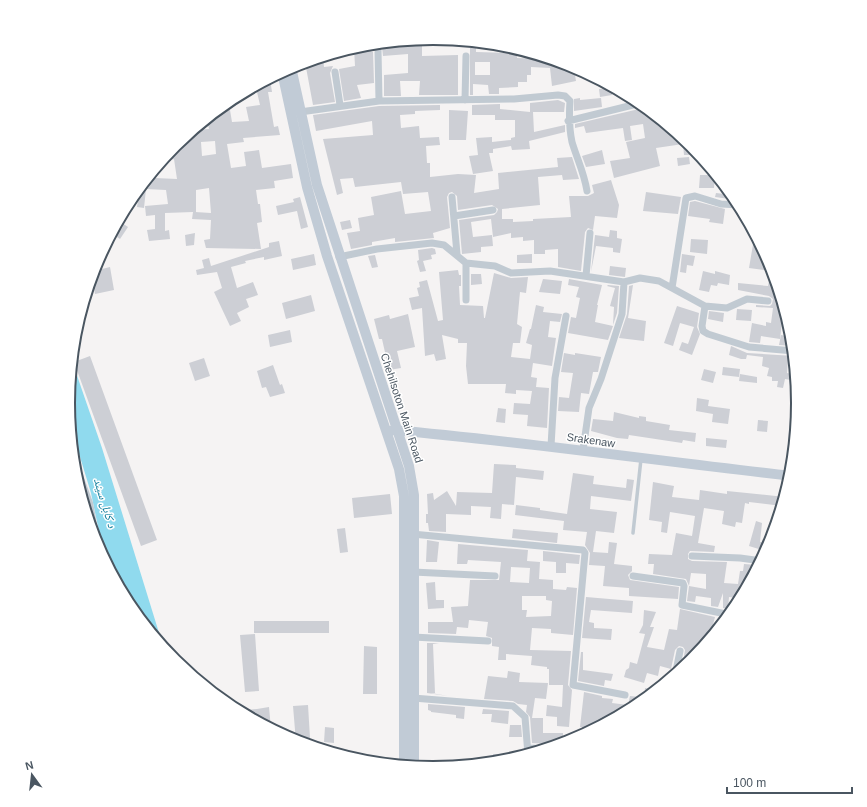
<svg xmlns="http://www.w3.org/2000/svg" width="867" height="807" viewBox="0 0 867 807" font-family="Arial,'Noto Naskh Arabic',sans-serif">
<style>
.water{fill:#90daee}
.building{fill:#cdcfd5;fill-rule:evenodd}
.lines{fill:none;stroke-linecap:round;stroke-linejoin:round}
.service{stroke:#c1cad2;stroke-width:3.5}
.minor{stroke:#c1cad2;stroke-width:7}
.tertiary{stroke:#c1cad2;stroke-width:8}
.secondary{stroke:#c1cbd6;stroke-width:10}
.labels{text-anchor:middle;stroke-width:3;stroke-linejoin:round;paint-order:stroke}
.street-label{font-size:11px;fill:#4a5661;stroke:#fff}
.water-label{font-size:12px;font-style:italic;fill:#0c7c9b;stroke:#fff}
.rim{fill:none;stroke:#4a5661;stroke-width:2}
</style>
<rect width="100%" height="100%" fill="#f5f3f3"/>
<path class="water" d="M72 361 102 448 164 649 129 606 105 560 91 493 70 424 68 403Z"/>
<path class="building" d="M422 39V56L458 55V95H419L420 81H400L401 96H384V75L408 73V54L383 56 382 47 413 46V40Z
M511 47 517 49V58L547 59 559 61 563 63V67H576L588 74 575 75 576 81 552 86 550 68 531 67V75H527V82H518V87L499 88V94H489L488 85 473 84V95H470V48H476V52L511 53ZM475 62H490V75H475Z
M354 48 373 52 374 83 357 85 361 98 344 101 339 69 355 66Z
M323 57 324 67 333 66 330 73 335 102 313 105 305 62Z
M270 79 272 92H268L274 127 278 126 280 135 243 138 244 142 227 144 231 168 246 166 244 152 259 150 262 168 291 164 293 178 274 181 275 188 256 190 258 204H260L262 222 257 223 261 249 206 248 204 240 210 239 211 220 192 219 193 212 165 213V231L169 230 170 239 149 241 147 230 155 229V215L146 216 145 206 168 204 166 190 146 189 144 208 137 207 138 200 132 198 155 169V178L177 179 174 159 167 161 166 156 175 145 193 130 209 129 207 119 214 113 230 110 232 122 249 121 246 107 260 105 257 92 244 95 243 93ZM215 141 216 154 202 156 201 142ZM209 188 211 213 195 212H196V190Z
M611 88 612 95 600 97 599 89Z
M580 98V100L601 98 602 107 574 111V99Z
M558 100 565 103 564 112H531H533L534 132 565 125V132L529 141 530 149 512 150 511 146 493 149V153H489L493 171 473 174 469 156 478 155 476 138 492 137V142L511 140V138L515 137V120H495V115H472V105L500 104V109L530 112V103Z
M440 105V110L415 111V114L400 115 401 128 419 126 420 138 439 137 440 145 426 146 427 163H430V177L458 174 476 175 474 193 499 189 498 173 558 167 557 158 572 157 579 179 563 180 562 175 538 177 540 205 502 209V219H513V222L533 221V219L571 217 569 196H588L594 193 592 185 611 180 619 205 617 218 595 216 593 230 588 228 585 232 581 271 558 267V249L545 250V254H534V240L523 241V237L511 238V233L493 237 491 219 471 222 473 237 492 235 493 246 481 247V252L462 254 459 220 494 215 497 212 498 209 492 205 458 210 457 196 452 192 449 193 447 197 450 228 433 233 434 238 395 242V238L372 242V245L351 249 347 233 360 231 358 218 374 215 371 197 401 191 405 214 431 211 428 192 403 194 401 182 355 187 353 178 340 179 343 193 337 195 323 139 373 135 372 121 316 131 313 115 379 106Z
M639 109V112L650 111 656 115 657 122 663 121 692 145 700 155H684L683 144 656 148 660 166 614 178 610 161 630 158 626 142 645 138 643 124 630 126 632 140 625 141 623 128 586 133 584 126 575 128V124Z
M449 110 468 111 466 140H449Z
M602 150 605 164 586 167 582 156Z
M689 157 690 164 678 166 677 158Z
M700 175H715L714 188H699Z
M646 192 681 197 678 214 643 211Z
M716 193 733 195 737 200 715 197Z
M300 197 308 227 301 229 297 211 278 215 276 206 294 202 293 199Z
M695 201 725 209 723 224 709 222 710 219 688 216 690 202Z
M350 220 352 228 342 230 340 222Z
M122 223 128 227 120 239 114 235Z
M610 230 617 231V238L622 239 620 253 613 252V248L596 246 591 272 595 235 609 237Z
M195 233 194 245 186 246 185 235Z
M755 233 762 246 760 258 769 259 771 264 784 306 780 339 761 336 760 343 749 342 752 323 766 326V322L771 323 773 308 756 307V305L770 306 772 304 773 299 769 296 738 290V283L768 286 771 271 749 268Z
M691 239 708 240 707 254 690 252Z
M279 241 282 256 264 260V257L245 261 246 263 231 267 237 288 253 282 258 295 246 299 249 307 237 313 241 321 230 326 214 292 222 288 217 272 197 275 196 270 204 268 202 260 209 258 211 266 269 247V243Z
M432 248 435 249 436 254 431 255 432 259 423 261 426 271 420 272 417 261 419 260 418 250Z
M314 254 316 265 293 270 291 259Z
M532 254V263H517V255Z
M682 254 695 256 693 266 687 265 686 273 680 272Z
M375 255 378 267 372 268 368 256Z
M610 266 626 268 625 277 609 275Z
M110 267 114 290 95 294 92 277 94 271Z
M458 270 459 275H461V286H459L460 305 483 306 484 318H485L494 273 511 278 528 277 526 293 520 292 517 324 522 327 520 343H513L511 357 530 359 532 345 526 343 530 329H531L536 305 544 307 543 312 562 314 560 322 550 321 548 337 556 338 552 366 533 363 531 377 537 378 536 387 549 388 547 428 527 426 528 415 513 414 514 403 530 404 532 391 516 390V394L505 393 506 384H468L466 366 467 343H458V339L442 335 446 359 436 361 434 354 425 356 422 308 412 310 409 298 419 296 417 288 420 287 419 282 427 280 438 321 443 320 439 272Z
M703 271 715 274V271L730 275 729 285 718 283 717 286 711 285 709 292 699 290Z
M471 274H481L482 284 471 285Z
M543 279 562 281 560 294 539 292Z
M569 279 602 285 597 305H598L595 322 613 326 608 340 568 333 571 317 576 318 580 298 576 297 579 287 568 285Z
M608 285 619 286 617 313 613 325 614 307 610 306 615 288 607 286Z
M633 285 628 318 646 321 644 341 619 338 627 314 629 286Z
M311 295 315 311 286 319 282 303Z
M677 306 699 313 697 327 700 334 692 355 679 350 682 342 688 344 694 327 680 323 673 346 664 343Z
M737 309 752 310 751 321 736 320Z
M709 311 724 313 723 322 708 319Z
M408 314 415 347 397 351 401 368 389 370 382 339H379L374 319 389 315 390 319Z
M290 330 292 342 270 347 268 335Z
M781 335 792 337 793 346 779 345Z
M731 346 747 353 794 356 795 360 788 359 787 373 796 375 797 381 785 379 783 388 777 387 778 381H772V377L767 376 769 368 762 366 763 357 747 355 746 359H741L729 355Z
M564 353 575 355V353L601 357 598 372H593L589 394 581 393 579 412 558 411 559 397 569 398 573 373 561 372Z
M90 356 157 540 141 546 74 362Z
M204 358 210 376 195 381 189 363Z
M273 365 280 385 282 384 285 393 270 397 266 387 262 388 257 371Z
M723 367 740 369 739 377 722 375Z
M704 369 716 372 713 383 701 380Z
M740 374 757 377V383L739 381Z
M797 394 799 404 798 418 790 416Z
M697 398 709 400 708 406 730 409 728 424 712 422 713 414 696 411Z
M498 408 506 409 505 423 496 422Z
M614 412 639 418V416L646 417V421L670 425 669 430 696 433 695 442 683 440 682 443 629 435 628 439 617 438 591 431 593 419 613 421Z
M758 420 768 421 767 432 757 431Z
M706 438 727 440 726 448 706 446Z
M494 464 516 465V468L544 471 543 480 516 477 514 505 502 504 501 519 490 518 491 507 471 506V515L446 514V532L429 531 428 523H426V514H428L427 494 433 493 434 500 447 491 456 506 457 492 492 493Z
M573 473 594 476 593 484 626 488 627 479 634 480 631 501 591 496 590 509 617 512 614 533 596 531 593 552 608 553 609 542 617 543 614 564 632 566V571L628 575 630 580 679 587 678 599 629 596V588L603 586 605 566 589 565 590 553 585 545 587 532 563 530 564 521 515 515 516 505 540 508V510L567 514Z
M653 482 674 486 672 497 699 500 700 490 727 494V491L785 497 782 506 749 502V504L745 503 742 523 736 522 735 527 722 524 724 511 704 508 698 543 715 546 714 552 690 551 688 554V559L692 561 727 562 724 583 738 584 740 571H743L744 564 757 565 756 571 751 570 748 586 745 593 738 591 737 598 729 597 728 609 723 608V593L718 607 711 606V598L696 596 695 602 687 601 689 586 686 579 653 574 654 564H648L649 554 672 555 676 533 692 536 695 516 670 512 667 533 661 532 662 522 649 520ZM691 573 706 574V589L689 586Z
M390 494 392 514 354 518 352 498Z
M756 521 762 523 760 542 765 543 762 550 749 546Z
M345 528 348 552 340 553 337 529Z
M513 529 558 533 557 543 512 538Z
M427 540 439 542 437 562H426Z
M458 544 528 550 527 561 540 562 539 579 553 580V589L566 590 567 587 577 588 573 635 551 633V629L532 628 530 650 571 651 568 685 572 690 569 727 557 726V717L546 716 547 705 562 707 563 685H549V669H547V667L531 665 532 656 506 654V660H498L499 647 492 646V638L486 636 488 622 469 620 468 628 457 627 456 634 428 633V622H453L451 607 468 606 470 580H499L501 562 468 560 467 564H457ZM511 567 530 568 529 583 510 582ZM522 596H546V600L552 601 551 616 526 617 527 610H522Z
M543 551 580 555 579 564 566 563V573H556V562L543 561Z
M435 582 436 600H444V608L428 609 426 583Z
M586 597 633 601 632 613 591 610 589 622 594 623V628L612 629 611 640 582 638Z
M680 609 715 617 710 636 706 635 703 648 684 669 682 668 685 650 683 647 679 646 675 650 671 669 660 666 658 676 647 673 644 683 624 677 626 670 629 668 630 662 637 664 645 634 639 633 643 625 644 610 656 612 650 627H654L647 647 664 650 669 629 677 630Z
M254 621H329V633H254Z
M255 634 259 691 245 692 240 635Z
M427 643H439L433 644 435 693H431L448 696 427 693Z
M364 646 377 647V694H363Z
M581 652H583V670L613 674 611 681 605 680 604 686 578 681Z
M508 671 520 673 519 682 548 683 546 699 535 698 532 718H543V733H563V744L553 747 549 744 532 743 530 717 526 712 527 705 518 704 513 701 484 699 488 676 507 678Z
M645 688 651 689H659L644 701Z
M584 692 602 696V698L613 699 612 703 628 705 630 696 640 697 639 705 582 737V727H580Z
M428 704 465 707 464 719 456 718V715L431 712V711L428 710Z
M308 705 310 738 311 746 296 742 293 706Z
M269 707 271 729 236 711 257 709Z
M483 709 509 711 508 724 491 722 492 714H482Z
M510 725H521L522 737H509Z
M325 727 334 728V743L324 742Z
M493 754 523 755V756L505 762 493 763Z"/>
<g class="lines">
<path class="service" d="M633 533 641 459"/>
<path class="minor" d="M373 44 378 50 379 101
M335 72 340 105
M465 100 466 56
M300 112 379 101 514 99 558 95 565 96 570 101C569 115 569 128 572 142 577 159 584 172 587 191
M568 121 641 103
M452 197 457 254
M454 216 493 210
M339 257 377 249 432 243 444 245 466 263 495 266 511 273 550 271 624 282 640 278 659 281 705 306 702 326 703 331 708 334 749 347 794 351
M586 276 590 233
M672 288 686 198 695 196 721 204 740 205
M466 300V263
M705 306 727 308 747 299 768 301
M551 446 555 378 566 316
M583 450 589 408 601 379 622 314 624 282
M412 534 583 550 585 553 573 685 625 695
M766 553 771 543
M692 556 740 558 762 561
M413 572 495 576
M633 576 683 583 684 586 682 605 731 615
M413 637 488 641
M675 676 680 651
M413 698 513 706 525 717 528 755
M528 748 548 749"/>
<path class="tertiary" d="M73 459 89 503 97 546"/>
<path class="secondary" d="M291 67 317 185 409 466 414 495V767
M282 72 307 187 327 256 399 469 404 496V766
M393 430C527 442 659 461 792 476"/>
</g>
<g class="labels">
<g class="street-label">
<text transform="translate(402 408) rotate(72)" y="4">Chehilsoton Main Road</text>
<text transform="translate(591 440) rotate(8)" y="4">Srakenaw</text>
</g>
<g class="water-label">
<text transform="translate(105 503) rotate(73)" y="4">د کابل سيند</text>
</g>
</g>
<path d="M0 0H867V807H0ZM75 403a358 358 0 1 1 716 0a358 358 0 1 1-716 0Z" fill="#fff" fill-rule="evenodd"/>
<path class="rim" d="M75 403a358 358 0 1 1 716 0a358 358 0 1 1-716 0Z"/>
<g transform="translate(32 775) rotate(345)" stroke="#ffffff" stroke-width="3" paint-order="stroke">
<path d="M0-3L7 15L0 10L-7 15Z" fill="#4a5661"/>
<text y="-6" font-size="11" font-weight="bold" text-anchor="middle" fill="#4a5661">N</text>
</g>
<path d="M727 787v6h125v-6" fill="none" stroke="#4a5661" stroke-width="2"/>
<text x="733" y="787" font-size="12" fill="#4a5661" stroke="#ffffff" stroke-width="3" paint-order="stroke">100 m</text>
</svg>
